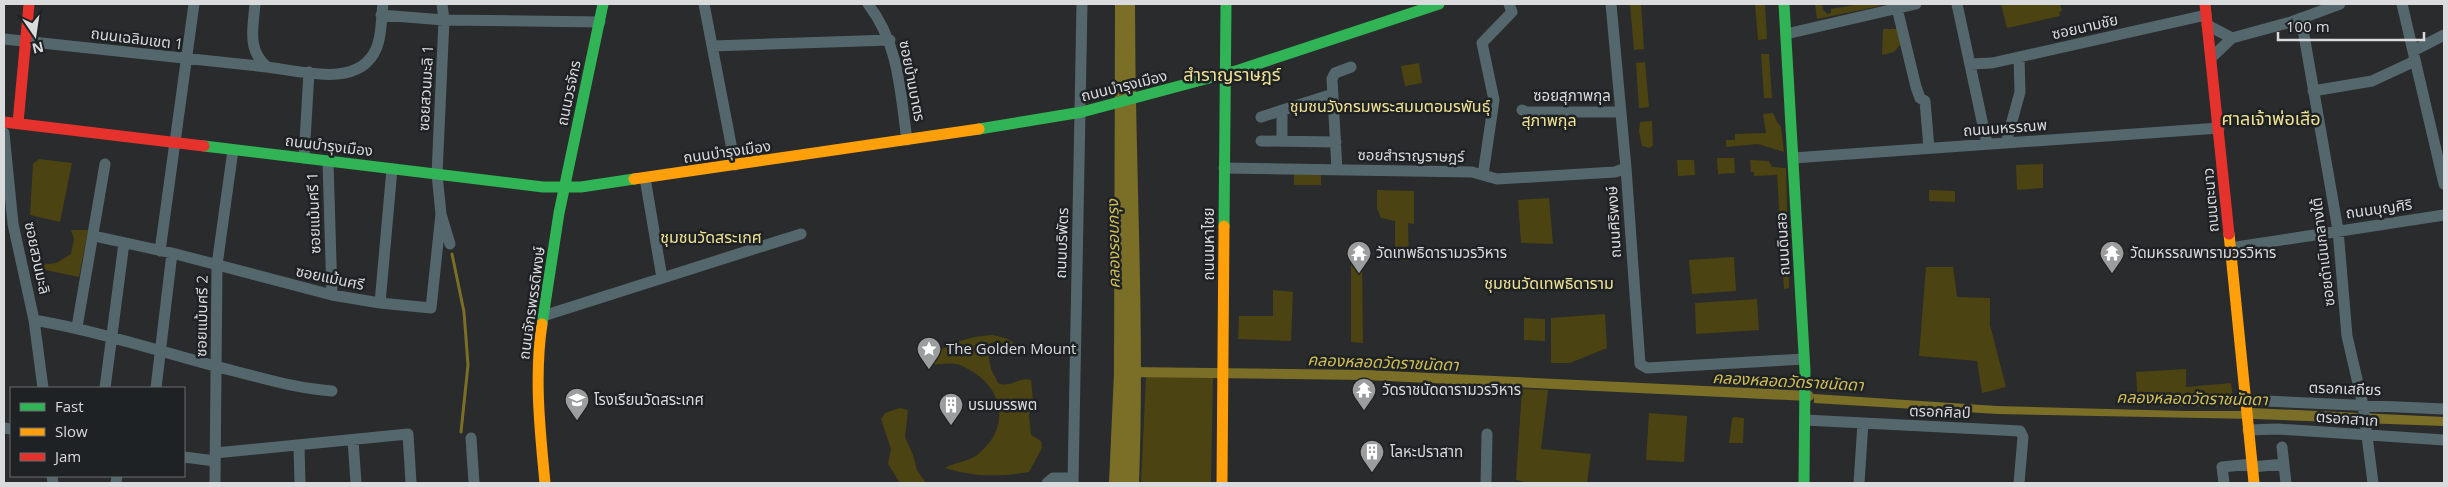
<svg xmlns="http://www.w3.org/2000/svg" width="2448" height="487" viewBox="0 0 2448 487" font-family="'Open Sans','Noto Sans Thai',sans-serif">
<style>
.green{fill:#4b4311}
.water{fill:#7b6f27}
.lines{fill:none;stroke-linecap:round;stroke-linejoin:round}
.stream{stroke:#7b6f27;stroke-width:3}
.canal{stroke:#7b6f27;stroke-width:10}
.street{stroke:#54676d;stroke-width:11}
.fast{stroke:#30b455;stroke-width:11}
.slow{stroke:#ff9f0a;stroke-width:11}
.jam{stroke:#e5322d;stroke-width:11}
.labels{text-anchor:middle;stroke-width:5;stroke-linejoin:round;paint-order:stroke}
.street-label{font-size:15px;fill:#d9dbdc;stroke:#1f2224}
.poi-label{font-size:15px;fill:#d9dbdc;stroke:#1f2224;text-anchor:start}
.neighbourhood-label{font-size:16px;fill:#f0e293;stroke:#1f2224}
.water-label{font-size:16px;font-style:italic;fill:#d3c054;stroke:#1f2224}
.quarter-label{font-size:18px;fill:#f0e293;stroke:#1f2224}
</style>
<rect width="100%" height="100%" fill="#2a2b2c"/>
<path class="green" d="M1641 4 1644 49 1634 50 1630 5Z
M1755 4H1765L1767 39 1758 40Z
M1815 4H1822L1823 10 1828 14 1831 13V9L1860 4H1879L1880 6 1817 19Z
M2001 4H2060L2062 11 2059 12 2060 16 2007 28Z
M1883 29H1901L1904 40 1894 52 1882 55Z
M1761 54H1769L1772 98H1764Z
M1645 62 1649 107 1639 108 1636 63Z
M1419 63 1422 83 1405 86 1401 66Z
M1773 113 1777 122 1781 127 1784 152 1758 144 1726 147V140H1735V134L1766 133 1763 114Z
M1652 121 1653 145 1650 148 1642 146 1639 131 1640 122Z
M1717 158H1734L1735 173 1718 174Z
M39 159 72 163 60 222 30 215 33 164Z
M1677 160H1694L1695 175 1678 176Z
M1750 160 1769 161 1772 167 1786 168 1789 288 1784 289 1777 175 1754 176V172H1751Z
M2043 164V188L2017 190 2016 165Z
M1294 174 1321 175V185H1294Z
M1377 190 1414 191V224L1408 223 1409 261 1395 260V221L1381 218 1377 208Z
M1929 190 1955 191V202L1929 201Z
M1549 198 1553 244 1521 243 1518 200Z
M71 230H88L79 277 41 269V265L56 263 71 254 74 239Z
M1351 257H1362L1363 343 1351 342Z
M1734 257 1736 291 1692 294 1689 260Z
M1926 267H1953L1957 297 1990 298V325L2006 387 1982 393 1977 361 1919 356Z
M1273 290 1293 292 1291 341 1238 339 1239 316H1273Z
M1757 299 1759 330 1696 334 1695 303Z
M1605 314 1607 348 1570 363H1551V318Z
M1524 318 1545 319V341L1524 340Z
M993 335 1008 339 1020 348 1021 355 1017 356C1009 347 999 336 987 346L991 369 998 383C1009 389 1020 376 1031 380L1033 400 1029 415 1031 435 1041 441 1042 448 1029 472C1000 477 973 477 945 468 955 462 968 462 977 455 1014 426 1002 383 962 366 952 361 938 365 927 365L926 362C942 344 970 336 993 335Z
M2186 369V387L2231 383 2234 407 2138 405 2136 372Z
M1146 376 1213 378 1211 483H1141Z
M1522 389 1548 390 1541 449 1591 454 1587 483H1529L1516 480Z
M900 408 908 410 905 437 913 455 917 470 926 483H900L888 464 891 449 881 419 885 413Z
M1649 413 1687 416 1684 462 1646 460Z
M1734 417 1744 418 1743 443H1729L1732 419Z"/>
<path class="water" d="M1115 4H1135C1135 164 1145 324 1139 483H1109L1114 373Z
M1814 394 1997 406 2185 411H2239L2252 408 2444 417V426L2255 419 1998 414 1814 403Z"/>
<g class="lines">
<path class="stream" d="M452 254 464 312 468 365 461 432"/>
<path class="canal" d="M1129 372 1366 375 1809 396"/>
<path class="street" d="M255 4C253 28 247 50 267 67 300 71 359 89 376 49 382 37 381 18 383 4
M704 4 735 165
M868 4C899 44 900 91 907 140
M1611 4 1626 168 1640 364 1647 368 1804 359
M1957 4 1987 144
M2402 4 2444 184
M1897 8 1916 87 1920 98 1925 101 1929 148
M381 15 444 20 600 22
M2301 18 2338 230 2347 336 2363 405 2373 483
M2207 25 2232 38
M1786 34 1916 4
M4 39 267 67
M712 46 890 40
M2413 51 2444 35
M2211 58 2232 38 2291 22 2340 4
M1970 64 1992 63 2206 15
M2313 91 2372 81 2415 61
M1282 110V141
M1522 110 1527 112H1621
M1261 117 1333 94
M4 133 13 224 34 320 43 388
M1261 141 1336 142
M2006 143 2020 92 2019 57
M304 158 309 72
M1793 158 2219 128
M328 161 332 295
M1224 168 1472 172 1497 179 1615 172 1626 168
M1337 170 1332 79 1335 73 1351 67
M1483 175 1494 100 1482 43 1512 12 1509 4
M645 178 662 278
M441 214 450 244
M94 236 172 253 332 295 380 303 431 308 441 214 437 174 444 20 442 4
M2230 248 2444 215
M160 251 194 4
M380 303 392 169
M543 316 801 234
M34 320C104 332 170 355 238 372 269 380 300 389 332 391
M77 327 105 164
M105 388 124 243
M156 388 172 253
M2244 400 2444 409
M1805 420 2020 431 2023 437 2019 483
M4 428 11 429
M2248 430 2278 429 2444 440
M471 438 474 483
M353 440 356 483
M299 446 300 483
M2282 447 2286 483
M215 453 408 434 411 483
M184 457 215 461
M2252 467 2284 464
M52 476 53 483
M116 483 117 476
M215 483 217 265 233 150
M1047 483 1053 478H1073
M1073 483 1082 4
M1486 483 1487 434
M1859 483 1863 423
M2224 483 2222 467 2252 464"/>
<path class="fast" d="M1784 4 1805 371 1804 483
M979 129 1082 112 1239 70 1439 4
M204 146 543 187H581L634 179
M1224 226 1226 4
M542 324 559 213 603 4"/>
<path class="slow" d="M634 179 979 129
M2229 234 2254 483
M542 324C534 377 540 430 545 483
M1222 483 1224 226"/>
<path class="jam" d="M2205 4 2229 234
M4 122 204 146
M18 123 29 4"/>
</g>
<defs>
<symbol id="temple-pin" viewBox="-11 -11 22 30"><path d="M0 17L-7.5 6A9.5 9.5 0 1 1 7.5 6Z" fill="#9c9d9e" stroke="#1f2224"/><path d="M0-6L5-2H3V0L6.5 2.5H4V6H1.5V3h-3V6H-4V2.5H-6.5L-3 0V-2H-5Z" fill="#fff"/></symbol>
<symbol id="sight-pin" viewBox="-11 -11 22 30"><path d="M0 17L-7.5 6A9.5 9.5 0 1 1 7.5 6Z" fill="#9c9d9e" stroke="#1f2224"/><path d="M0-6L1.8-2.2L6-1.7L2.9 1.2L3.7 5.4L0 3.3L-3.7 5.4L-2.9 1.2L-6-1.7L-1.8-2.2Z" fill="#fff"/></symbol>
<symbol id="school-pin" viewBox="-11 -11 22 30"><path d="M0 17L-7.5 6A9.5 9.5 0 1 1 7.5 6Z" fill="#9c9d9e" stroke="#1f2224"/><path d="M0-5L7-2L0 1L-7-2ZM-4 1L0 2.5L4 1V4Q0 6-4 4Z" fill="#fff"/></symbol>
<symbol id="building-pin" viewBox="-11 -11 22 30"><path d="M0 17L-7.5 6A9.5 9.5 0 1 1 7.5 6Z" fill="#9c9d9e" stroke="#1f2224"/><path d="M-4-6H4V6H1V3H-1V6H-4ZM-2.5-4.3h1.7v1.8h-1.7ZM.8-4.3h1.7v1.8H.8ZM-2.5-1h1.7V.8h-1.7ZM.8-1h1.7V.8H.8Z" fill="#fff"/></symbol>
</defs>
<g fill-rule="evenodd">
<use href="#temple-pin" x="1345" y="239" width="28" height="38"/>
<use href="#temple-pin" x="2098" y="239" width="28" height="38"/>
<use href="#sight-pin" x="915" y="335" width="28" height="38"/>
<use href="#temple-pin" x="1350" y="376" width="28" height="38"/>
<use href="#school-pin" x="563" y="386" width="28" height="38"/>
<use href="#building-pin" x="937" y="391" width="28" height="38"/>
<use href="#building-pin" x="1358" y="438" width="28" height="38"/>
</g>
<g class="labels">
<g class="street-label">
<text transform="translate(2085 27) rotate(-13)" y="5">ซอยนามชัย</text>
<text transform="translate(137 39) rotate(7)" y="5">ถนนเฉลิมเขต 1</text>
<text transform="translate(912 81) rotate(79)" y="5">ซอยบ้านบาตร</text>
<text transform="translate(1124 86) rotate(-14)" y="5">ถนนบำรุงเมือง</text>
<text transform="translate(426 88) rotate(-87)" y="5">ซอยสวนมะลิ 1</text>
<text transform="translate(569 93) rotate(-78)" y="5">ถนนวรจักร</text>
<text x="1572" y="101">ซอยสุภาพกุล</text>
<text transform="translate(2005 128) rotate(-4)" y="5">ถนนมหรรณพ</text>
<text transform="translate(329 146) rotate(7)" y="5">ถนนบำรุงเมือง</text>
<text transform="translate(727 152) rotate(-8)" y="5">ถนนบำรุงเมือง</text>
<text transform="translate(1411 156) rotate(1)" y="5">ซอยสำราญราษฎร์</text>
<text transform="translate(2211 200) rotate(-95)" y="5">ถนนตะนาว</text>
<text transform="translate(2379 209) rotate(-8)" y="5">ถนนบุญศิริ</text>
<text transform="translate(314 213) rotate(-92)" y="5">ซอยแม้นศรี 1</text>
<text transform="translate(1614 222) rotate(-93)" y="5">ถนนศิริพงษ์</text>
<text transform="translate(1062 243) rotate(-88)" y="5">ถนนบริพัตร</text>
<text transform="translate(1209 244) rotate(-90)" y="5">ถนนมหาไชย</text>
<text transform="translate(1783 244) rotate(-93)" y="5">ถนนดินสอ</text>
<text transform="translate(2323 252) rotate(-97)" y="5">ซอยดำเนินกลางใต้</text>
<text transform="translate(37 258) rotate(78)" y="5">ซอยสวนมะลิ</text>
<text transform="translate(330 278) rotate(12)" y="5">ซอยแม้นศรี</text>
<text transform="translate(532 303) rotate(-82)" y="5">ถนนจักรพรรดิพงษ์</text>
<text transform="translate(202 316) rotate(-89)" y="5">ซอยแม้นศรี 2</text>
<text transform="translate(2345 389) rotate(2)" y="5">ตรอกเสถียร</text>
<text transform="translate(1940 412) rotate(2)" y="5">ตรอกศิลป์</text>
<text transform="translate(2347 419) rotate(4)" y="5">ตรอกสาเก</text>
</g>
<g class="poi-label">
<text x="1376" y="258">วัดเทพธิดารามวรวิหาร</text>
<text x="2130" y="258">วัดมหรรณพารามวรวิหาร</text>
<text x="946" y="354">The Golden Mount</text>
<text x="1382" y="395">วัดราชนัดดารามวรวิหาร</text>
<text x="594" y="405">โรงเรียนวัดสระเกศ</text>
<text x="968" y="410">บรมบรรพต</text>
<text x="1390" y="457">โลหะปราสาท</text>
</g>
<g class="neighbourhood-label">
<text x="1390" y="112">ชุมชนวังกรมพระสมมตอมรพันธุ์</text>
<text x="1549" y="126">สุภาพกุล</text>
<text x="711" y="243">ชุมชนวัดสระเกศ</text>
<text x="1549" y="289">ชุมชนวัดเทพธิดาราม</text>
</g>
<g class="water-label">
<text transform="translate(1113 244) rotate(-91)" y="6">คลองรอบกรุง</text>
<text transform="translate(1383 362) rotate(2)" y="6">คลองหลอดวัดราชนัดดา</text>
<text transform="translate(1788 381) rotate(3)" y="6">คลองหลอดวัดราชนัดดา</text>
<text transform="translate(2192 398) rotate(1)" y="6">คลองหลอดวัดราชนัดดา</text>
</g>
<g class="quarter-label">
<text x="1232" y="81">สำราญราษฎร์</text>
<text x="2271" y="125">ศาลเจ้าพ่อเสือ</text>
</g>
</g>
<rect width="2448" height="487" fill="none" stroke="#d9dbdc" stroke-width="10"/>
<rect x="10" y="387" width="175" height="90" fill="#1f2224" stroke="#696c6e"/>
<rect x="20" y="403" width="25" height="8" fill="#30b455" stroke="#696c6e"/>
<text x="55" y="412" font-size="15" fill="#d9dbdc">Fast</text>
<rect x="20" y="428" width="25" height="8" fill="#ff9f0a" stroke="#696c6e"/>
<text x="55" y="437" font-size="15" fill="#d9dbdc">Slow</text>
<rect x="20" y="453" width="25" height="8" fill="#e5322d" stroke="#696c6e"/>
<text x="55" y="462" font-size="15" fill="#d9dbdc">Jam</text>
<g transform="translate(35 35) rotate(167)" stroke="#1f2224" stroke-width="4" paint-order="stroke">
<path d="M0-4L9 19L0 12L-9 19Z" fill="#d9dbdc"/>
<text y="-8" font-size="14" font-weight="bold" text-anchor="middle" fill="#d9dbdc">N</text>
</g>
<path d="M2278 32v8h146v-8" fill="none" stroke="#d9dbdc" stroke-width="2.5"/>
<text x="2286" y="32" font-size="15" fill="#d9dbdc" stroke="#1f2224" stroke-width="4" paint-order="stroke">100 m</text>
</svg>
